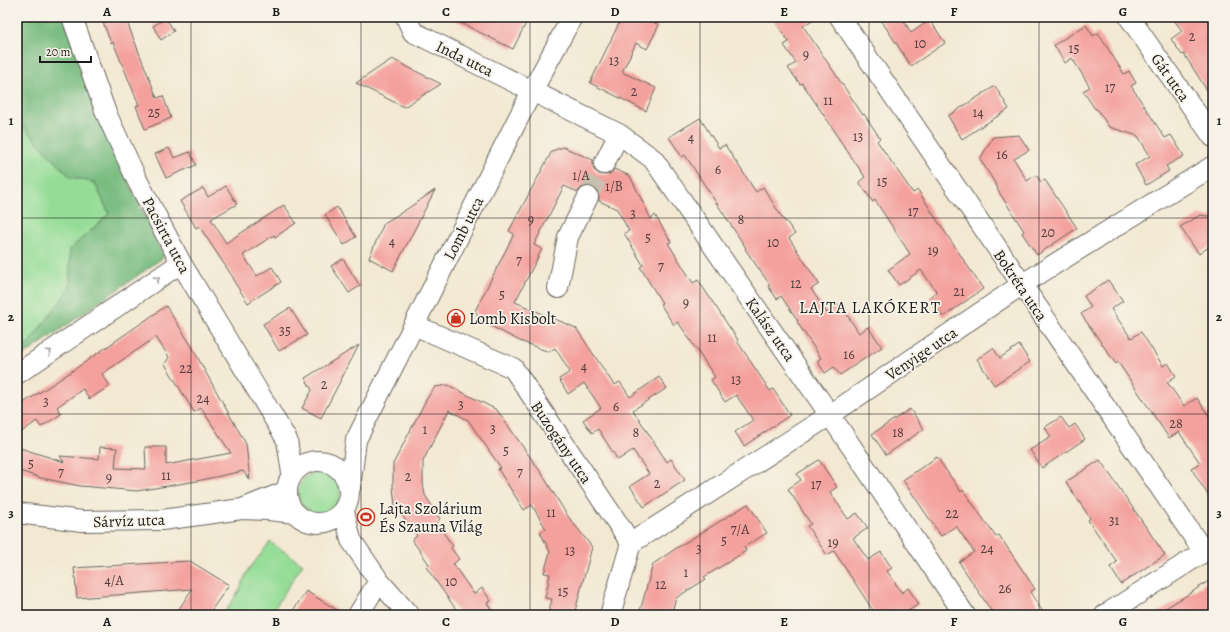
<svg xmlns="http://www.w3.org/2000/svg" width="1230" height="632" viewBox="0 0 1230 632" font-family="Alegreya,serif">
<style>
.green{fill:#95dd97;stroke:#587c5a}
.forest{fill:#78bc80;stroke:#4a6c4e}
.building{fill:#f4a19e}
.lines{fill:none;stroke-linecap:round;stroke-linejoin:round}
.minor-tunnel{stroke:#c8c0ae;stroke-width:20;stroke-dasharray:20 10;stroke-linecap:butt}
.minor-casing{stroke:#67645c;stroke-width:22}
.minor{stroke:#fff;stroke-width:20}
.oneway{stroke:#999}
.grid{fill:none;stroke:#1c1c1c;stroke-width:1;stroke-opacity:0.55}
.labels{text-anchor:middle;stroke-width:3.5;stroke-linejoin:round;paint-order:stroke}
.number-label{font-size:14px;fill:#523d3c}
.street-label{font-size:16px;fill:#1c1c1c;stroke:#f7f3e8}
.poi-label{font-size:16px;fill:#1c1c1c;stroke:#f7f3e8;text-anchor:start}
.neighbourhood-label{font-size:17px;letter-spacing:1px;fill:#1c1c1c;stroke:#f7f3e8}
.neatline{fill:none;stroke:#1c1c1c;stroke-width:1.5}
.grid-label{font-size:13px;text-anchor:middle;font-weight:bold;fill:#1c1c1c}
</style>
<rect width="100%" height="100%" fill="#f7f3e8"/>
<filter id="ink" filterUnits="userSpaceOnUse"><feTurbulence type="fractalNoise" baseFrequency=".025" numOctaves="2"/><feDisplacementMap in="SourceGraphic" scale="8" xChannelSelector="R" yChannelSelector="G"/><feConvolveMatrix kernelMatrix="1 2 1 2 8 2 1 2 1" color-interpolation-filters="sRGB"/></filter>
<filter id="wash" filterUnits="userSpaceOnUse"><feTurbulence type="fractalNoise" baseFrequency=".012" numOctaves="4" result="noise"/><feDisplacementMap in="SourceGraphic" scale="16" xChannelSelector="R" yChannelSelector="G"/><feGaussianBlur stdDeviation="0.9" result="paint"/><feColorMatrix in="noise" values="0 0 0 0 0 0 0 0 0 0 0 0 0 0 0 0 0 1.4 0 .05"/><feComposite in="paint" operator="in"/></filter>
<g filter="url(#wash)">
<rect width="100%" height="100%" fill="#f3e9d3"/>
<path class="green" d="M17 120 70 177 95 183 109 214 70 249V288L29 343 17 346Z
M298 493a21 21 0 1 1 42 0a21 21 0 1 1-42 0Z
M270 542 303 564 270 615H223L239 591 247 572Z"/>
<path class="forest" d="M17 17H65L108 138 164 257 17 360V346L29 343 70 288V249L109 214 95 183 70 177 17 120Z"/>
<g id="blocks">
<path class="building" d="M101 17H125L157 98 163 96 171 118 145 129 136 106 139 105 113 42 111 43Z
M449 17H529L513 49Z
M622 17H642L659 25 647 49 636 43 622 72 656 88 646 111 590 83Z
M772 17H817L803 26 863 115 864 114 880 138 877 141 913 193 918 190 935 217 983 289 943 317 929 298 937 292 921 270 899 285 888 270 910 254 875 200 873 202 859 182 865 177 835 133H836L802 83 800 84 788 68 796 63 784 45 789 42Z
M879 17H902L911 33 930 20 945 43 911 66Z
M1172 17H1206L1213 27V100L1184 54 1182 55 1171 39 1182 31Z
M166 18 174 31 161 40 153 26Z
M1086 25 1093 36 1098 33 1124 74 1129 71 1136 83 1131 86 1165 138 1171 135 1184 156 1166 166 1169 171 1146 185 1135 165 1150 156 1138 136 1109 127 1097 109H1095L1083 91 1090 87 1072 58 1065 63 1054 45Z
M392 59 441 84 404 107 356 83Z
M995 86 1009 109 962 139 948 116Z
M700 118 719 148 725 145 756 192 763 187 785 222 786 221 795 234 789 238 819 284 811 289 827 313 840 304 859 333 868 327 882 347 840 375 834 367 825 373 817 361 821 358 797 322 798 321 781 296 777 299 768 286 770 285 745 249 746 248 685 155 682 157 669 137Z
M1019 135 1029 150 1014 159 1027 181 1036 175 1041 182 1045 180 1077 228 1037 255 1022 233 1024 231 997 189 998 188 980 159 993 137Z
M563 147 593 160V165L594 170 599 174 605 175 610 174 614 169 630 176 651 219 655 215 671 242 668 243 693 283 698 280 738 340 737 341 770 391 773 389 790 415 744 446 735 432 753 420 736 395 725 402 711 380 715 377 678 322 674 325 660 304 662 303 640 267 643 265 624 233 629 231 617 209 599 201V196L598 191 593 187 587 186 582 187 578 192 564 186 534 245 542 249 515 302 576 328 614 385 620 382 630 397 659 377 667 388 633 410 667 462 671 459 685 480 644 507 630 486 649 474 633 450 618 460 598 429 592 433 583 420 601 408 584 383 568 394 559 379 570 372 555 348 549 352 520 341 481 321 475 311 514 234 509 231 552 151Z
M169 148 174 158 190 152 196 165 166 178 155 154Z
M226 186 237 204 211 219 226 243 284 205 296 223 275 237 274 235 243 255 257 276 272 267 281 282 248 303 233 280 234 279 199 226 196 228 180 201 203 188 208 197Z
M435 190 393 271 369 258 384 223 404 211Z
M337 207 356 237 344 245 325 215Z
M1200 215 1213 217V244L1199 254 1180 227Z
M343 259 360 286 349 293 331 266Z
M1108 280 1123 301 1111 309 1131 338 1141 332 1163 366 1168 363 1176 376 1167 382 1184 406 1197 398 1213 422V503L1191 468 1200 463 1179 432 1169 438 1118 362 1116 364 1081 314 1091 307 1084 296Z
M166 306 191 345 206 373 246 444 250 481 243 471 197 481 137 491 80 486 41 478 17 470V447L64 462 60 456 99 459 100 447 117 448 115 468 146 469 145 447H166V465L231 453 201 408 194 412 165 364 169 357 156 337 102 374 110 386 89 399 83 389 57 407 61 414 41 427 37 421 17 435V407L62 378Z
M290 308 307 335 279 351 263 324Z
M359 345 321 418 302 408 312 390 305 378Z
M1019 345 1030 362 994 385 977 359 993 348 1000 358Z
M448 385 497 410 542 474 567 515 592 547 574 615H548L552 599 545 598 550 574 544 573 550 552 540 532 546 529 532 505 524 510 498 469 501 468 468 420 449 410 423 461V484L425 495 440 519 436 523 453 546 451 548 459 559 453 564 474 594 482 588 491 601 487 603 495 615H460L426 567 429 564 412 540 417 536 395 506 393 487V464L426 400 435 387Z
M910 409 924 429 886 455 872 434Z
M1061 417 1069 428 1075 424 1085 439 1042 468 1030 450 1051 437 1045 427Z
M937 457 961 492 963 490 996 537 999 535 1035 589 1030 592 1045 615H994L959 562 974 552 956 526 941 536 903 480Z
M819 460 837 487 830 492 848 519 857 513 868 528 853 538 868 560 881 552 892 568 887 571 902 593 908 588 919 604 902 615H876L834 551 827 555 807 526 811 524 788 489 801 480 797 474Z
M1100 460 1165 555 1121 584 1110 567 1117 562 1088 520 1090 518 1066 482Z
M748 504 767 533 744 547 746 551 704 577 706 579 676 598 671 615H639L653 564 675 549Z
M190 561 229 585 208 615H175L192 589 77 598 74 568Z
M1213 578V615H1154L1189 594Z
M306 591 345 615H290Z"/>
</g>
</g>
<g filter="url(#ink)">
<use href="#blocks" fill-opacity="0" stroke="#67645c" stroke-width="1"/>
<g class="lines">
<path class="minor-tunnel" d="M588 197 604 164"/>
<defs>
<path id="minor" d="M72 17 106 113 137 180 181 263 287 440 292 473
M406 17 413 32 619 134 653 159 830 415 965 615
M840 17 1204 552
M1129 17 1213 137
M604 164 619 134
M558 288 568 237 588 197
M414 325 513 368 631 543 610 615
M17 374 181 263
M287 492a31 31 0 1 1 62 0a31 31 0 1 1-62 0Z
M350 488 356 440 532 91 572 17
M287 491 242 509 268 510 295 513
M344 511 351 540 379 581 409 615
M17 513 82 521 162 520 242 509
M631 543 830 415 1021 285 1213 166
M358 615 379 581
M1105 615 1213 546"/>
</defs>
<use href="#minor" class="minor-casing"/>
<use href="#minor" class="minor"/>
</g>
<defs><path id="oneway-chevron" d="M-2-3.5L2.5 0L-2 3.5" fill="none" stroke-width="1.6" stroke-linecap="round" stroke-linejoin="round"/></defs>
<g class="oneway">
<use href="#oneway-chevron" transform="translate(157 279) rotate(-34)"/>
<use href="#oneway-chevron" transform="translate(49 352) rotate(-34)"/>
</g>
</g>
<path class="grid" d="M191 17V615M361 17V615M530 17V615M700 17V615M869 17V615M1039 17V615M17 218H1213M17 414H1213"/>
<defs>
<symbol id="shop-ring" viewBox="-11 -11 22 22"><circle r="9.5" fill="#f7f3e8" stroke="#c8321e" stroke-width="1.5"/><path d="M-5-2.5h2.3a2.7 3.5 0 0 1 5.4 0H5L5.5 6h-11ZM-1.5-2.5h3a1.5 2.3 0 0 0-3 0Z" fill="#c8321e"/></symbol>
<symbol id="stadium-ring" viewBox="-11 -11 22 22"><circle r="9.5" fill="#f7f3e8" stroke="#c8321e" stroke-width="1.5"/><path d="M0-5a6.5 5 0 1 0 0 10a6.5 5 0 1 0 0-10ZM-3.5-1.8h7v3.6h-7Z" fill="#c8321e"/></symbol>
</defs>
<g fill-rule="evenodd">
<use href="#shop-ring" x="446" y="308" width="20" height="20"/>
<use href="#stadium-ring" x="356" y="507" width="20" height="20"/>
</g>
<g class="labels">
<g class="number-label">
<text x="1192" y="41">2</text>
<text x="920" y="48">10</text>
<text x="1074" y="53">15</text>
<text x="806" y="59">9</text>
<text x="614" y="65">13</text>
<text x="1110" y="92">17</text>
<text x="634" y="96">2</text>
<text x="828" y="105">11</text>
<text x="154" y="117">25</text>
<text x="978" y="117">14</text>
<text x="858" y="141">13</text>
<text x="691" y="142">4</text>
<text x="1002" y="159">16</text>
<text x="718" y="174">6</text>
<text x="581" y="180">1/A</text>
<text x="882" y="186">15</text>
<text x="614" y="191">1/B</text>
<text x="913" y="216">17</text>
<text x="633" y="218">3</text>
<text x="531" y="224">9</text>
<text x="741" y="224">8</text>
<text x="1048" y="237">20</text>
<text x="648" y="242">5</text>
<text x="392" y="246">4</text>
<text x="773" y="247">10</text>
<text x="933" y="255">19</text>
<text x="519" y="265">7</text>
<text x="661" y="271">7</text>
<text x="796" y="288">12</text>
<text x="959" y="296">21</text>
<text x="502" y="299">5</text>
<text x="686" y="307">9</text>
<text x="285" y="335">35</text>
<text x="712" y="342">11</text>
<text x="849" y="359">16</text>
<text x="584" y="371">4</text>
<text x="186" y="373">22</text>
<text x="736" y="384">13</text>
<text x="324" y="389">2</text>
<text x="203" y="403">24</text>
<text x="46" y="406">3</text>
<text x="461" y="409">3</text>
<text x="616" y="411">6</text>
<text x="1176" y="428">28</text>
<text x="493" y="433">3</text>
<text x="425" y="434">1</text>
<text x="636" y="437">8</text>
<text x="898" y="437">18</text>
<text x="506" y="455">5</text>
<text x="31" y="468">5</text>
<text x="61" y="477">7</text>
<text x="520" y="477">7</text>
<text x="166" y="480">11</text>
<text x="408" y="481">2</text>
<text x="109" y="482">9</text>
<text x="657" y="488">2</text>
<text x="816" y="489">17</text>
<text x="551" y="517">11</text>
<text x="952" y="518">22</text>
<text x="1114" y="525">31</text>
<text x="740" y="534">7/A</text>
<text x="724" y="545">5</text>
<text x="833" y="547">19</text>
<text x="699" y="553">3</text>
<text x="987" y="553">24</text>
<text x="570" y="555">13</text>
<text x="686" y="577">1</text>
<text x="114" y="585">4/A</text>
<text x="451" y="586">10</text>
<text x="661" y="589">12</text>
<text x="1005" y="593">26</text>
<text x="563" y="596">15</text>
</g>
<g class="street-label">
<text transform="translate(465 58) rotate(26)" y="6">Inda utca</text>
<text transform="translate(1171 77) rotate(55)" y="6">Gát utca</text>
<text transform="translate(463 228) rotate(-63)" y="6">Lomb utca</text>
<text transform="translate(167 235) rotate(62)" y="6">Pacsirta utca</text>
<text transform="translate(1021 285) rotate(56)" y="6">Bokréta utca</text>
<text transform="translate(771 329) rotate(55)" y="6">Kalász utca</text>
<text transform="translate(921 353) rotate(-34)" y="6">Venyige utca</text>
<text transform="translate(562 442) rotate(56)" y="6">Buzogány utca</text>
<text transform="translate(129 520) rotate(-2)" y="6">Sárvíz utca</text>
</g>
<g class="poi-label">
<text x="469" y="324">Lomb Kisbolt</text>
<text x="379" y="514">Lajta Szolárium<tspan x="379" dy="18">És Szauna Világ</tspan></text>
</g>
<g class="neighbourhood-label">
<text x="870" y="313">LAJTA LAKÓKERT</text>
</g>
</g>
<rect width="1230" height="632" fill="none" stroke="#f7f3e8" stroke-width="44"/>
<path d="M40 56v6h51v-6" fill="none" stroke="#1c1c1c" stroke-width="2"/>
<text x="46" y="56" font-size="12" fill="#1c1c1c" stroke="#f7f3e8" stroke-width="3" paint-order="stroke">20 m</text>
<rect x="22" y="22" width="1186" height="588" class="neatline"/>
<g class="grid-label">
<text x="107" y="16">A</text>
<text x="276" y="16">B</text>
<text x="446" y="16">C</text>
<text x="615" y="16">D</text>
<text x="784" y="16">E</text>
<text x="954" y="16">F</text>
<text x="1123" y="16">G</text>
<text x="11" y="125">1</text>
<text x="1219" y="125">1</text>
<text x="11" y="321">2</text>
<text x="1219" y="321">2</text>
<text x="11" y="517">3</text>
<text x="1219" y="517">3</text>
<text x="107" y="626">A</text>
<text x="276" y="626">B</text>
<text x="446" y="626">C</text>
<text x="615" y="626">D</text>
<text x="784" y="626">E</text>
<text x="954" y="626">F</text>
<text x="1123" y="626">G</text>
</g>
</svg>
